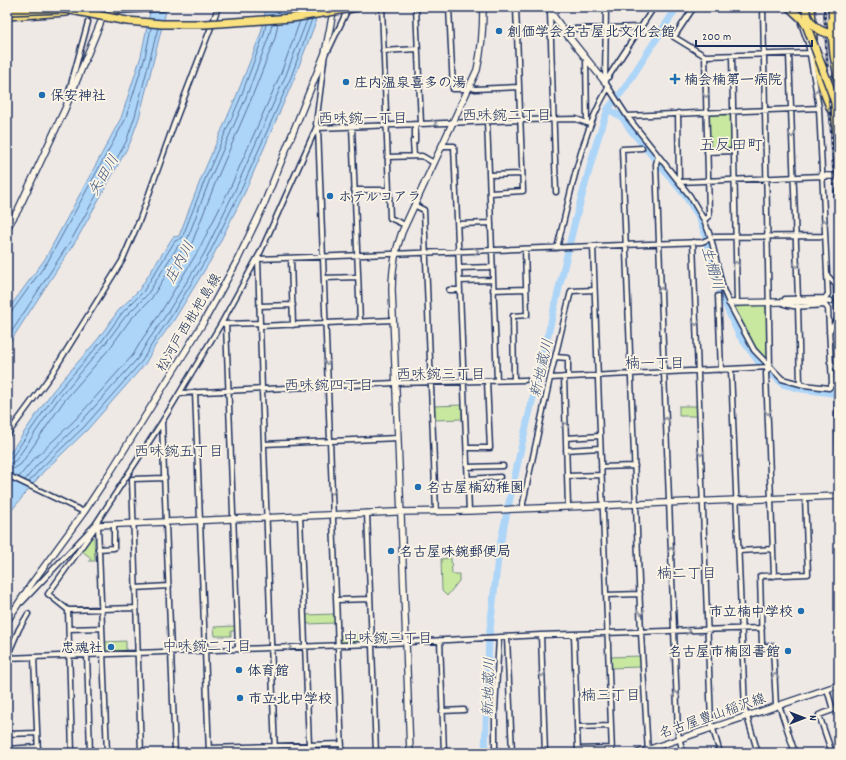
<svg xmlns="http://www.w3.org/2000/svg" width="846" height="760" viewBox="0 0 846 760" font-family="Dekko,'Klee One',sans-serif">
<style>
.green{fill:#c8e79f;stroke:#728b7e}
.water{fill:#add5f7;stroke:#7393ba}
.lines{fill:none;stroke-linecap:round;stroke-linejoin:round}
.shore{stroke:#55719b;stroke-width:1}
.river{stroke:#add5f7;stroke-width:7}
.street-tunnel{stroke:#c5c4cb;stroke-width:4;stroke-dasharray:4 2;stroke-linecap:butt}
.street-casing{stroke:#1b2f5e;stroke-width:7}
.secondary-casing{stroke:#1b2f5e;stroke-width:8}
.highway-casing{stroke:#1b2f5e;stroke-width:10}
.street{stroke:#fcf5e5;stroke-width:4}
.secondary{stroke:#fcf5e5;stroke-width:5.5}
.highway{stroke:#fae180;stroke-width:7}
.rail-casing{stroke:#1b2f5e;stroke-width:2.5}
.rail{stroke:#fcf5e5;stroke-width:1;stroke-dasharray:3;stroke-linecap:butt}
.highway-bridge-casing{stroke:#1b2f5e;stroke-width:10;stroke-linecap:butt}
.highway-bridge{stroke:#fae180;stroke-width:7}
.oneway{stroke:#8c92a2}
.poi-dot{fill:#1f6fb2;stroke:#fcf5e5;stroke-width:1.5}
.labels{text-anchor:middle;stroke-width:3.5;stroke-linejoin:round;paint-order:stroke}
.poi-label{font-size:14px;font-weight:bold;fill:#1b2f5e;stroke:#fcf5e5;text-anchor:start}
.street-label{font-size:14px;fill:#1b2f5e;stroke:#fcf5e5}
.neighbourhood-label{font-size:15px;fill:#1b2f5e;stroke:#fcf5e5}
.water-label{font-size:15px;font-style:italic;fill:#405884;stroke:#fcf5e5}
.quarter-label{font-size:16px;fill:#1b2f5e;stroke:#fcf5e5}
</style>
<rect width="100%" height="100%" fill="#efe9e6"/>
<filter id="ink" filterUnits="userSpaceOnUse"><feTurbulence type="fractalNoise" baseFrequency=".025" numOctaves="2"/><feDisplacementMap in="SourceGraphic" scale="8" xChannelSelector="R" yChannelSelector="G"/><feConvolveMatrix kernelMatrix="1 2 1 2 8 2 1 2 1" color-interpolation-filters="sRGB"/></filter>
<g filter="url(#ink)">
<path class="green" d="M731 114 732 150 709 151 708 115Z
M766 305 768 357 766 359 754 345 735 308 736 307Z
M462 405V419L434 420V406Z
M679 406H697L698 416H679Z
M92 537 94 538 95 561H89L91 558 82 551Z
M451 558 452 574H459V581L447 596 442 591 441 559Z
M335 614V623L307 624 306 615Z
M235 626 236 631H231V636H215L214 627Z
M359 634V643H340V635Z
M126 641V651L106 652 105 651 104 642Z
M640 656 641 667 610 668V657Z"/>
<path class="water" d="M151 7H167L139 118 130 143 77 239 8 345 7 348V311L45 259 121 118 141 56Z
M266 7H317L315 24 294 79 245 192 212 258 174 320 155 346 145 364 87 430 43 472 7 516V457L52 392 98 339 118 311 139 290 173 237 179 236 202 176 236 97 261 33Z"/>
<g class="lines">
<path class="shore" d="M7 313 12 311 48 261 125 120 145 57 151 28
M7 339 73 237 126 142 135 116 158 28
M7 459 12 457 55 395 102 341 122 313 143 292 175 241 182 238 206 177 240 99 264 34 266 24
M7 464 12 463 16 460 59 398 105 344 125 317 147 295 178 246 183 244 187 240 210 179 245 100 269 36 272 24
M7 470 15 468 21 464 64 401 110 348 130 320 151 299 181 251 188 248 192 243 216 181 250 102 275 38 278 23
M19 477 32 461 76 419 133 355 143 338 161 312 198 251 231 186 281 73 300 21
M25 480 37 465 80 423 138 358 148 341 166 315 204 254 236 188 286 75 307 20
M29 482 40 469 84 427 142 361 152 344 170 318 208 256 241 190 291 77 312 19"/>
<path class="river" d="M608 109 622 117 630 129 684 194 698 215 705 233 710 259 722 297 739 335 758 361 783 384 802 389 839 394
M485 753 489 638 499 549 521 448 574 225 597 141 608 109 624 89 677 7"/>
<path class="street-tunnel" d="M88 22 93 7"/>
<defs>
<path id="street" d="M382 7 390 218 405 225
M416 7 421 124
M449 7 453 89H469
M606 7 605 82 654 7
M694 7 674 37 705 56 809 53
M763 7 770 367 766 373 774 576
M349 9 346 13 329 49 325 53 316 124 318 128 520 120 576 119 590 124
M550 12 556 192
M565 32 572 29 640 27
M383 51 417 49
M789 54 798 299
M732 56 737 303
M586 59 587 123
M605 82 627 116 690 196 704 220 711 238 723 289 729 303 754 350 782 379 804 385 829 388 832 384 828 309 825 305C813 306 790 309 781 302
M470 87 475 89 519 87
M67 99 88 22
M678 113 679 182 822 176
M627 116 819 108
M487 121 497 381
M352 126 360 322
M318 128 342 753
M442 146H454L469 511
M642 148 622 149 641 633 648 753
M707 152 733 151
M414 156 413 141H415V124
M658 156 656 164 678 733 683 753
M387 157 422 156 434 163
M489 175 522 174
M354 190H389
M490 193 523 191 516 7
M414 205 424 210 436 512
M704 220 709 216V213L705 56
M458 224 491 223
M693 242 711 722 720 753
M593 246 612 753
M557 248C571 194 580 136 608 88
M291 259 293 325
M459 268 493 267
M827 275 836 285 838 318 829 332
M324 278 358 277
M460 281 493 280
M449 290H460
M493 290 526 289
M718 296 721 370
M785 299 825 298 828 294 819 108 808 43 801 23
M259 306 293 305
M798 306 800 384
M224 324 259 323
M226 324 238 648
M260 326 393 320
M555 357 568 358V376
M830 362 839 370
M731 370 745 710 758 753
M564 377 568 506
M550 378 770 367
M514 380 513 316 527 315 525 249
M195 392 209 753
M181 393 395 383 525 380
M837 396 839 469
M162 422 175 753
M7 435 51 375 122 261 140 219 174 124 213 22 218 7
M566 438 600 436
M264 444 398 438
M467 448H490L487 381
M566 450 600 448
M467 467 503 466
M601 467 635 466
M7 475 84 512
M567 476 601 475
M468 479 500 477
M523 508V503L550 378 571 291 594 290
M367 513 376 753
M300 516 309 745
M95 525 162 422 221 324 261 251 317 126
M97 525 48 594 68 610 136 608
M98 525 107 753
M98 549 114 548V524
M739 551 773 549
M135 588 169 586
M606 595 640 594
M337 600 370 599
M22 602 95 525
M68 610 72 753
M69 629 102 628
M574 634 578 753
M541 635 545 753
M507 637 512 753
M440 640 444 753
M87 654 90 753
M7 657 19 629 28 614
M34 657 38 753
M7 658 371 644 541 635 762 628
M827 689 833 710 819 715 832 753
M779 705 795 753
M776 706 773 646H762L760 576 808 574 805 498
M442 711 464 710
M577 727 611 726
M7 734 37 733
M209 748 342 744
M7 749 38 747
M578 749 611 748
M141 753 132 479 165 478
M275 753 262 390 258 259 702 242 714 237 825 236
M495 753V710L499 638"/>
<path id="secondary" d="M547 7 565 32 605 82
M822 176H839
M7 228 18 210 65 109 104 14
M729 303 830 301
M98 525 395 512 469 511 839 496
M7 621 32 583 84 512 111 471 203 323 236 263 262 209 325 53 334 7
M410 753 406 642 392 290C392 270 395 251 402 232L477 70C482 49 483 29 483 7
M638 753 839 685"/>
<path id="highway" d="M811 7 813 39
M832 7 833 26
M83 11 163 7
M7 16 67 12
M836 29 838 63
M815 52C817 74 825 97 835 118
M836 77 837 104"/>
</defs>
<use href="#street" class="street-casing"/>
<use href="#secondary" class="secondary-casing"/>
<use href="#highway" class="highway-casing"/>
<use href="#street" class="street"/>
<use href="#secondary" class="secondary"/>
<use href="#highway" class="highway"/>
<defs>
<path id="rail" d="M824 7 839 271"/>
</defs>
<use href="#rail" class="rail-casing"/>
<use href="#rail" class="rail"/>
<defs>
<path id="highway-bridge" d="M789 7 802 19 807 27 833 96 835 103 839 172
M805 7C808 25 821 35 839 34
M7 11 66 9 127 21 162 24H205L292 18 359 7
M831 21 834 55 839 83"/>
</defs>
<use href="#highway-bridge" class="highway-bridge-casing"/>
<use href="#highway-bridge" class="highway-bridge"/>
</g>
<defs><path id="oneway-chevron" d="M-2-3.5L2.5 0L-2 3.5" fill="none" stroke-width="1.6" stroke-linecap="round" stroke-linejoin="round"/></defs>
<g class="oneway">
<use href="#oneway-chevron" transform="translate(817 92) rotate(-101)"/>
<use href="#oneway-chevron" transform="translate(706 95) rotate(89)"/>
<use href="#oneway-chevron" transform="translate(434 123) rotate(-2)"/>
<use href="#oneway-chevron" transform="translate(792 135) rotate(88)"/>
<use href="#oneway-chevron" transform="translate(824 222) rotate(-93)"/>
<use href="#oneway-chevron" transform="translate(476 251) rotate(-2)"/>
<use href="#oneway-chevron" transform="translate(736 264) rotate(-91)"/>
<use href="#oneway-chevron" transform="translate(797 265) rotate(88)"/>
<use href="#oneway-chevron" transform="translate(661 290) rotate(-92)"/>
<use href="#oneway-chevron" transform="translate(696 323) rotate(88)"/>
<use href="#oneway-chevron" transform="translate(327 362) rotate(88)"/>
<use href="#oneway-chevron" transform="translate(768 412) rotate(88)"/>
<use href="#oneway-chevron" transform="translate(666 420) rotate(-92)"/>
<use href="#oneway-chevron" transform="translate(565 425) rotate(-92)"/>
<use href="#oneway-chevron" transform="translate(701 453) rotate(88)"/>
<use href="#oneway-chevron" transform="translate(332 492) rotate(88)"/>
<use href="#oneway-chevron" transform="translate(671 550) rotate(-92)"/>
<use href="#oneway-chevron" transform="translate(641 612) rotate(89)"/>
<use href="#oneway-chevron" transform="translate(688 631) rotate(-2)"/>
<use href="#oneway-chevron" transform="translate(289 647) rotate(-2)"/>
<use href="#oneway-chevron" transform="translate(542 674) rotate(88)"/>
<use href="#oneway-chevron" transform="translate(775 676) rotate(-92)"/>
<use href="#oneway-chevron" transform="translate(676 694) rotate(-92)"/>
</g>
</g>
<g class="poi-dot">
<circle cx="499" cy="31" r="4"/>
<path d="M673 73h4v4h4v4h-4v4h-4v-4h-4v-4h4z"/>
<circle cx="346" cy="82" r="4"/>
<circle cx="42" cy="95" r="4"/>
<circle cx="330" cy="196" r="4"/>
<circle cx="418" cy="487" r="4"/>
<circle cx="391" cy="551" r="4"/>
<circle cx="801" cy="611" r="4"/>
<circle cx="111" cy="647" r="4"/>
<circle cx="788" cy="651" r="4"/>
<circle cx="239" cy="670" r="4"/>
<circle cx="240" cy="698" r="4"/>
</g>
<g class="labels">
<g class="poi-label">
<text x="507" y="36">創価学会名古屋北文化会館</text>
<text x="684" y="84">楠会楠第一病院</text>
<text x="354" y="87">庄内温泉喜多の湯</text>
<text x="50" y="100">保安神社</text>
<text x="338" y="201">ホテルコアラ</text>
<text x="426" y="492">名古屋楠幼稚園</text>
<text x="399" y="556">名古屋味鋺郵便局</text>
<text x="793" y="616" text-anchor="end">市立楠中学校</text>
<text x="103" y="652" text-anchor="end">忠魂社</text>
<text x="780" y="656" text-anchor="end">名古屋市楠図書館</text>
<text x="247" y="675">体育館</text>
<text x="248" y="703">市立北中学校</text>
</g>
<g class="street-label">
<text transform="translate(188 322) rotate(-59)" y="5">松河戸西枇杷島線</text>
<text transform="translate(712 715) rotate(-19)" y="5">名古屋豊山稲沢線</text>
</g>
<g class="neighbourhood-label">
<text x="507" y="120">西味鋺二丁目</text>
<text x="363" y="123">西味鋺一丁目</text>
<text x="655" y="368">楠一丁目</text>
<text x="441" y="379">西味鋺三丁目</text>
<text x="329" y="390">西味鋺四丁目</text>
<text x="179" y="456">西味鋺五丁目</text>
<text x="687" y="578">楠二丁目</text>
<text x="388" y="643">中味鋺三丁目</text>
<text x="207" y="651">中味鋺二丁目</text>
<text x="611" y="700">楠三丁目</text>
</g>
<g class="water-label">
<text transform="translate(103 175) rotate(-59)" y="5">矢田川</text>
<text transform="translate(179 262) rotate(-62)" y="5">庄内川</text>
<text transform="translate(713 268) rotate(74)" y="5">生棚川</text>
<text transform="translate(541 368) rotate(-77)" y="5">新地蔵川</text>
<text transform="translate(488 687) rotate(-88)" y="5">新地蔵川</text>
</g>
<g class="quarter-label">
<text x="731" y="150">五反田町</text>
</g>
</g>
<rect width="846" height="760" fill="none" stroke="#fcf5e5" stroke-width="24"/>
<rect x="12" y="12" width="822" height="736" fill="none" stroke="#1b2f5e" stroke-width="1.5" filter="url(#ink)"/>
<g transform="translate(804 718) rotate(90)" stroke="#fcf5e5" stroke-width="3" paint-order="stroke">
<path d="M0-3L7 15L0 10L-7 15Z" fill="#1b2f5e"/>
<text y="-6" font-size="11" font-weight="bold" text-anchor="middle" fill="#1b2f5e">N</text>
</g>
<path d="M696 40v6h116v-6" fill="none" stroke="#1b2f5e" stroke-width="2"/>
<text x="702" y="40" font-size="12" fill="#1b2f5e" stroke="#fcf5e5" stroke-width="3" paint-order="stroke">200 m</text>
</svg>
